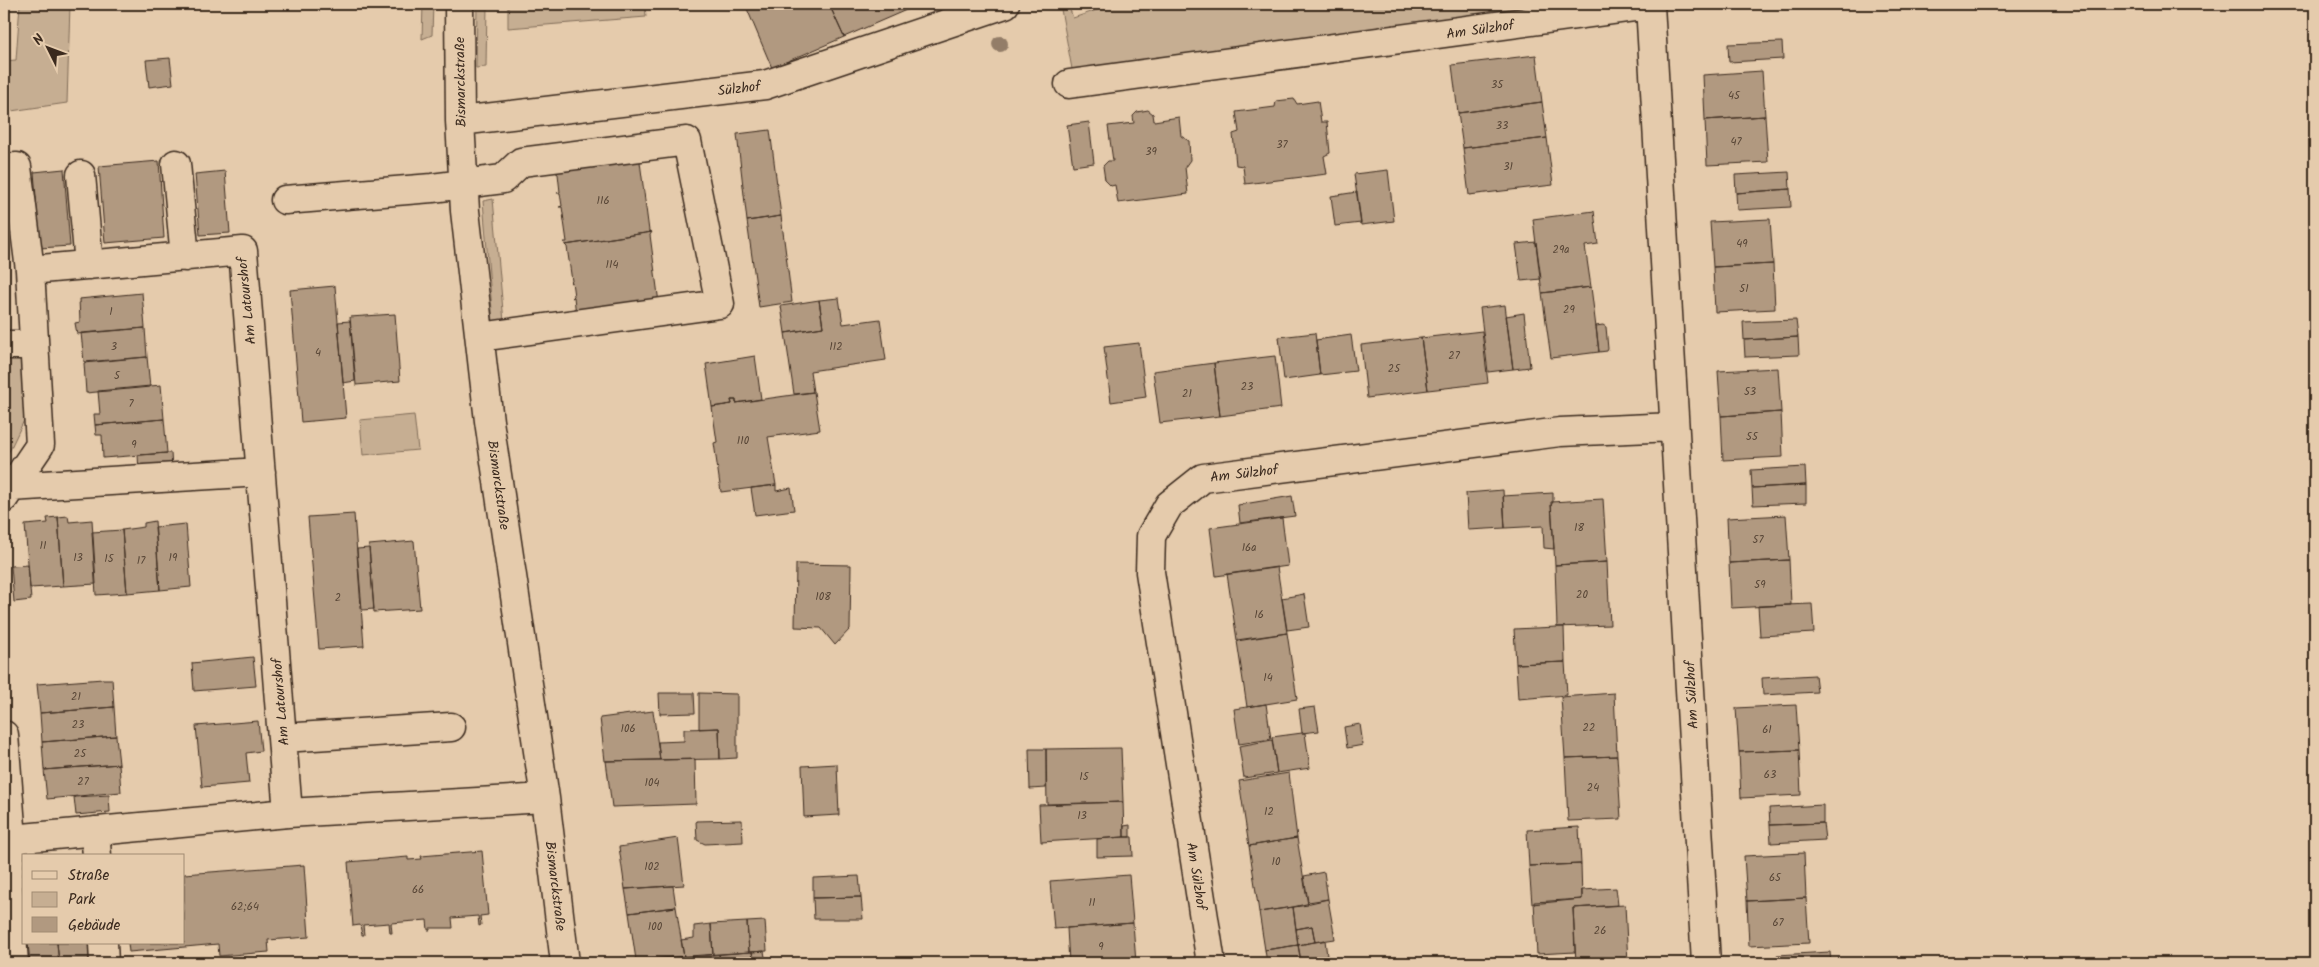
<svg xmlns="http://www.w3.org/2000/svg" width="2319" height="967" viewBox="0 0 2319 967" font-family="Kalam,sans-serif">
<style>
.green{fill:#c6ae92;stroke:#806c58}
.building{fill:#b19980;stroke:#3b2a1e}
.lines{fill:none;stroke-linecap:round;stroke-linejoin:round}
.minor-casing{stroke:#3b2a1e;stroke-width:31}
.minor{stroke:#e5cbac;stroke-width:28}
.tree{fill:#937d67}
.labels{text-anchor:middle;stroke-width:4;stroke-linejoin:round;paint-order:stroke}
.number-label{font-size:11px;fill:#584636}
.street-label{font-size:14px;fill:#3b2a1e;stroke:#e5cbac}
</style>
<rect width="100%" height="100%" fill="#e5cbac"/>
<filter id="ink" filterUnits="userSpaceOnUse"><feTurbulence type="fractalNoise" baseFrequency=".02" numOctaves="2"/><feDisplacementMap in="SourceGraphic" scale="10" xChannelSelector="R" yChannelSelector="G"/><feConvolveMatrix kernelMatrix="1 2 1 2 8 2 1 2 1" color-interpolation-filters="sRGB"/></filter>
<g filter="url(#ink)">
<path class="green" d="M20 4H70L67 103 4 112V61L16 60Z
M423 4H433L432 35 422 39Z
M477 4H487L486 67 476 68Z
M508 4H645L646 17 508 28Z
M1060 4H1068L1073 18 1115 4H1562L1072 69Z
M493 199 504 322H493L483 201Z
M4 353 24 354 28 412 4 462Z
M414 415 418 450 363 455 360 420Z"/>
<path class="building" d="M745 4H829L844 37 772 68Z
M829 4H920L844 37Z
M1782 42 1783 59 1729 62 1728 44Z
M1536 55 1542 102 1458 113 1452 65Z
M170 58 173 84 149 87 146 60Z
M1762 71 1765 116 1705 120 1703 75Z
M1294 99 1297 104 1318 101 1321 122H1327L1330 153 1324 156 1327 174 1245 184 1243 166 1236 165 1233 134 1239 132 1236 112 1275 107 1276 101Z
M1542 102 1547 138 1463 148 1458 113Z
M1148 110 1153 114 1154 121 1179 117 1181 136 1189 141 1190 160 1185 167 1188 194 1118 203 1115 185 1111 186 1105 180 1103 166 1108 161H1113L1108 126 1134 123 1133 116 1137 112Z
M1765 116 1768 162 1707 165 1705 120Z
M1089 122 1094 163 1073 166 1067 125Z
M770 130 781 216 747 221 737 134Z
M1547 138 1553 185 1469 195 1463 148Z
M159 161 164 238 105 243 99 166Z
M642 161 640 162 649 231 652 232 565 245 564 242H567L562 207H559L562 206 560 193H557L560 192 558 174 555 172Z
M64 169 70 246 40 248 34 172Z
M1388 170 1394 221 1361 225 1354 174Z
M225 171 230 233 200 235 195 174Z
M1789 172 1790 189 1736 193 1735 175Z
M1790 189 1791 207 1737 210 1736 193Z
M1357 192 1361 223 1335 226 1331 196Z
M1594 211 1598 244 1585 246 1591 287 1542 293 1533 219Z
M781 216 792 302 759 307 747 221Z
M1770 219 1773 264 1713 267 1710 222Z
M652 232 650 235 659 303 576 315 574 297 572 298 574 296 572 282 570 283 572 281 567 247 565 245Z
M1536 242 1541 279 1521 281 1516 244Z
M1773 264 1775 309 1715 312 1713 267Z
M335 286 346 418 301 422 290 290Z
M1591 287 1599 352 1551 358 1542 293Z
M142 293 145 328 77 334 75 323 80 322 79 299Z
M839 298 843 324 880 319 886 360 810 371 813 392 794 394 785 333 823 327 819 300Z
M819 300 823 327 785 333 781 306Z
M1505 305 1513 369 1488 372 1480 308Z
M1524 313 1530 367 1513 369 1506 316Z
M395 314 400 381 356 385 350 317Z
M1796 320 1798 337 1744 340 1743 322Z
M350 321 355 381 343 383 338 322Z
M1603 325 1606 327 1608 349 1607 351 1599 352 1596 326Z
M145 328 147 357 84 362 81 333Z
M1482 331 1488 383 1428 390 1421 338Z
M1315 333 1320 375 1284 380 1279 337Z
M1351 335 1356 371 1320 375 1316 340Z
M1798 337 1799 355 1745 357 1744 340Z
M1421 338 1428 390 1367 398 1361 345Z
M1139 343 1146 397 1111 402 1104 347Z
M755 356 761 399 736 403V400H731L732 404 712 407 706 364Z
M1275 356 1281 408 1220 416 1214 363Z
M147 357 150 387 86 393 84 363Z
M1214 363 1220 416 1160 423 1153 371Z
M1778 368 1781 412 1721 416 1718 371Z
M161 385 164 419 95 425 94 414H100L98 391Z
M814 392 820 430 768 437 776 485 721 492 714 443 717 442 712 407 732 404 731 400H736V403Z
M1781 412 1783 457 1723 460 1721 416Z
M164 419 167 453 103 458 102 435H96L95 425Z
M167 453H171L172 470 139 472 138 455Z
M1805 467 1806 485 1752 488 1751 470Z
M776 485V491L791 488 794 510 755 515 751 488Z
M1806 485V503L1753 505 1752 488Z
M1503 490 1505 528 1468 530 1466 493Z
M1553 493V502L1551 505 1554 549 1544 548 1543 526 1505 528 1503 496Z
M1292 496 1295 516 1240 523 1238 505Z
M1603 499 1607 562 1555 565 1551 502Z
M354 514 364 646 319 649 308 517Z
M1786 515 1789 560 1729 563 1727 518Z
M68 516 69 522 92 520 96 584 63 586 58 517Z
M58 517 63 586 30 588 25 525 48 523 47 518Z
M1282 518 1288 566 1216 576 1210 528Z
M155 521 160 590 127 593 122 530 144 527V523Z
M186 524 191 587 160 590 155 527Z
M122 530 127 593 96 595 92 532Z
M414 541 420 609 374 612 369 545Z
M369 548 374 609 362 610 357 549Z
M1789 560 1791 605 1731 608 1729 563Z
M1607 562 1610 625 1557 627 1555 565Z
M796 564 851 565 850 629 835 645 821 628 795 627Z
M28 565 31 600 14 602 11 566Z
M1277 567 1287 633 1237 640 1227 574Z
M1304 594 1309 627 1287 630 1282 598Z
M1812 604 1814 633 1760 636 1758 606Z
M1557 627H1564L1565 662 1516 664 1514 629Z
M1287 633 1297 699 1247 707 1237 641Z
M253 657 256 686 194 691 192 663Z
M1565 662 1567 695 1518 699 1516 664Z
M1815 675 1817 692 1763 695 1762 678Z
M103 679H112L114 707 40 713 37 684Z
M659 693H694L695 713 660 714Z
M699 693 737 694V758L720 759 719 728 699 729Z
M1614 693 1617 756 1565 758 1561 697Z
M1266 704 1271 739 1239 744 1234 709Z
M1796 705 1799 750 1739 752 1736 708Z
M114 707 116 736 42 742 40 713Z
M1315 707 1319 731 1302 733 1299 709Z
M653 711 660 760 605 761 600 718Z
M258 721 261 751 246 753 249 783 202 787 196 726Z
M1360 724 1363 745 1347 748 1344 727Z
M719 728 720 759 660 760 658 742 684 741V729Z
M1302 733H1305L1310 768 1277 773 1272 737Z
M116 736 119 764 44 770 42 742Z
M1272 740 1277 773 1244 778 1239 746Z
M1121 748 1123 802 1047 804 1046 749Z
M1029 749H1046V788L1030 789Z
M1799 750 1801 795 1741 798 1739 752Z
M1617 756 1621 819 1568 821 1565 758Z
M695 759 696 804 612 807 606 761Z
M119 764 121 792 47 799 44 770Z
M837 764 839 815 804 817 802 766Z
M1289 773 1297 838 1249 846 1239 781Z
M109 795 110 812 76 815 74 797Z
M1123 802 1124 837 1041 842 1039 805Z
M1823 805V823L1770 825 1769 808Z
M742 820 743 842 705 844 697 840 696 821Z
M1823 823 1825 840 1771 843 1770 825Z
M1130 825V837H1124V826Z
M1579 827 1581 864 1529 866 1527 830Z
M1124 837H1132L1133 856 1097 857V839Z
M678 838 684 885 625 889 619 847Z
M1297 838 1308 905 1259 912 1249 846Z
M482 851 488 915 480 916 481 925 479 926 478 916 452 918 453 928H430V930H428L427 920 391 923 392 933H390L389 923 363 925 364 935H362L360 925 353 926 348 862 408 857V860L422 859 421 856Z
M1804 853 1806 898 1747 901 1744 856Z
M1581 864 1582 899 1532 904 1529 866Z
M304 865 309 937 268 940 269 952 219 956 218 944 129 952 128 943H184V874Z
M1324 872 1328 899 1308 902 1304 876Z
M1129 875 1133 923 1054 929 1050 881Z
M859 876 861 897 813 898V878Z
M673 886 676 907 629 913 625 889Z
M1616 888 1618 905 1573 908 1575 952 1537 954 1534 902 1582 899V890Z
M861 897 863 919H814L813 898Z
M1806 898 1809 943 1749 946 1747 901Z
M1328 899 1335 939 1315 942 1312 926 1296 929 1293 907Z
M1625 905 1628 963H1576L1573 908Z
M676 907 684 957 636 960 629 913Z
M1293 907 1298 945 1265 950 1259 912Z
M765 921 767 951 749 952 747 922Z
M747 922 749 952 713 955 711 924Z
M1133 923 1136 963H1069L1067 928Z
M711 924 713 955 684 957 681 940 694 938V926Z
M1312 926 1315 942 1298 945 1296 929Z
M1325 940 1327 956 1301 960 1298 945Z
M28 943H57L59 963H30Z
M57 943H90L92 963H59Z
M1298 945 1301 963H1267L1265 950Z
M764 951 766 963H754L752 952Z
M752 952 754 963H720L719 954Z
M1830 952 1831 963H1777V955Z
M719 954 720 963H690L689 956Z
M689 956 690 963H636V960Z"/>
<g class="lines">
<defs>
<path id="minor" d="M459 4 460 121 465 211 489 421 545 798 565 963
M1069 84 1650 5 1706 963
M460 121 765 85 1005 4
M176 164 185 257
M4 168 17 167 30 270
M81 175 89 265
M285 200 432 188 503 179 521 162 687 141 720 304 480 337
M4 345H34
M10 487 261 472
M4 498 40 445 30 270 243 251 288 813 12 839 4 735
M283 738 451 727
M288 813 545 798
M95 831 97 856
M12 839 8 881 14 963
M103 943 104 963
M1211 963 1150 572 1151 536 1169 505 1203 478 1560 432 1674 427"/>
</defs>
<use href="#minor" class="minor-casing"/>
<use href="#minor" class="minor"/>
</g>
<circle class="tree" cx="1000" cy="44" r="8"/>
</g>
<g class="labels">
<g class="number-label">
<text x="1497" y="88">35</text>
<text x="1734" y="99">45</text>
<text x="1502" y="129">33</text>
<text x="1736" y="145">47</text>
<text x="1282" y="148">37</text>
<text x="1151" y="155">39</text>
<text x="1508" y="170">31</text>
<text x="603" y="204">116</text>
<text x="1742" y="247">49</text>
<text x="1561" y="253">29a</text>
<text x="612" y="268">114</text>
<text x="1744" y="292">51</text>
<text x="1569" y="313">29</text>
<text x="111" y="315">1</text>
<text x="114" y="350">3</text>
<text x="836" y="350">112</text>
<text x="318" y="356">4</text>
<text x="1454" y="359">27</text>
<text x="1394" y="372">25</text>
<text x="117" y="379">5</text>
<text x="1247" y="390">23</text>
<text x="1750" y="395">53</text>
<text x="1187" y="397">21</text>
<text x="131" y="407">7</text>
<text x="1752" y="440">55</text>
<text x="743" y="444">110</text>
<text x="134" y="448">9</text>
<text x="1579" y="531">18</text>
<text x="1758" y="543">57</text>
<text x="43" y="549">11</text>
<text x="1249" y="551">16a</text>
<text x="78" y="561">13</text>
<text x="173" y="561">19</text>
<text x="109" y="562">15</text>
<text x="141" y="564">17</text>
<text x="1760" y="588">59</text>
<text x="1582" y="598">20</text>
<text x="823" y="600">108</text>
<text x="338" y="601">2</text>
<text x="1259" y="618">16</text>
<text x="1268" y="681">14</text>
<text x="76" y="700">21</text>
<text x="78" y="728">23</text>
<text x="1589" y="731">22</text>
<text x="628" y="732">106</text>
<text x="1767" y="733">61</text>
<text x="80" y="757">25</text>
<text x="1770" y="778">63</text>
<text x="1084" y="780">15</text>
<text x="83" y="785">27</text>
<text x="652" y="786">104</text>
<text x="1593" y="791">24</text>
<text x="1269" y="815">12</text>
<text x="1082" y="819">13</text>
<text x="1276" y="865">10</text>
<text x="652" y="870">102</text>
<text x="1775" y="881">65</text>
<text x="418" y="893">66</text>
<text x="1092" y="906">11</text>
<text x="245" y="910">62;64</text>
<text x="1778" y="926">67</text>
<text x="655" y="930">100</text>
<text x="1600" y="934">26</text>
<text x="1101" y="950">9</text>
</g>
<g class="street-label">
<text transform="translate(1480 29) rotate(-8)" y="5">Am Sülzhof</text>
<text transform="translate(460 82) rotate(-91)" y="5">Bismarckstraße</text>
<text transform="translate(739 88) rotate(-7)" y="5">Sülzhof</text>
<text transform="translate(246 301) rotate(-96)" y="5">Am Latourshof</text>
<text transform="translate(1244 473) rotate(-7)" y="5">Am Sülzhof</text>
<text transform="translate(499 485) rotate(82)" y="5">Bismarckstraße</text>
<text transform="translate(1691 695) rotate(-93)" y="5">Am Sülzhof</text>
<text transform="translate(280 702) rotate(-95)" y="5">Am Latourshof</text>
<text transform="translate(1197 876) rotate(81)" y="5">Am Sülzhof</text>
<text transform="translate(556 886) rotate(83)" y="5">Bismarckstraße</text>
</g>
</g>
<rect width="2319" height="967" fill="none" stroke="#e5cbac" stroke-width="20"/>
<rect x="10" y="10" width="2299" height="947" fill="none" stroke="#3b2a1e" stroke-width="2" filter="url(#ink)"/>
<rect x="22" y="854" width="162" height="90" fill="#e5cbac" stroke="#a18b73"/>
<rect x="32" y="871" width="25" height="8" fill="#e5cbac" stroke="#a18b73"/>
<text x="68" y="880" font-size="15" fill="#3b2a1e">Straße</text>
<rect x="32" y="892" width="25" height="15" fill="#c6ae92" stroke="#a18b73"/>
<text x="68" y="904" font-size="15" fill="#3b2a1e">Park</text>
<rect x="32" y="917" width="25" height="15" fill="#b19980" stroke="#a18b73"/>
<text x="68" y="930" font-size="15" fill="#3b2a1e">Gebäude</text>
<g transform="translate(48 48) rotate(312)" stroke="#e5cbac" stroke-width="4" paint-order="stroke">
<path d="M0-4L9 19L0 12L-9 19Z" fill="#3b2a1e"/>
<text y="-8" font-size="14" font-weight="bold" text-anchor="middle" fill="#3b2a1e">N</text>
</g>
</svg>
